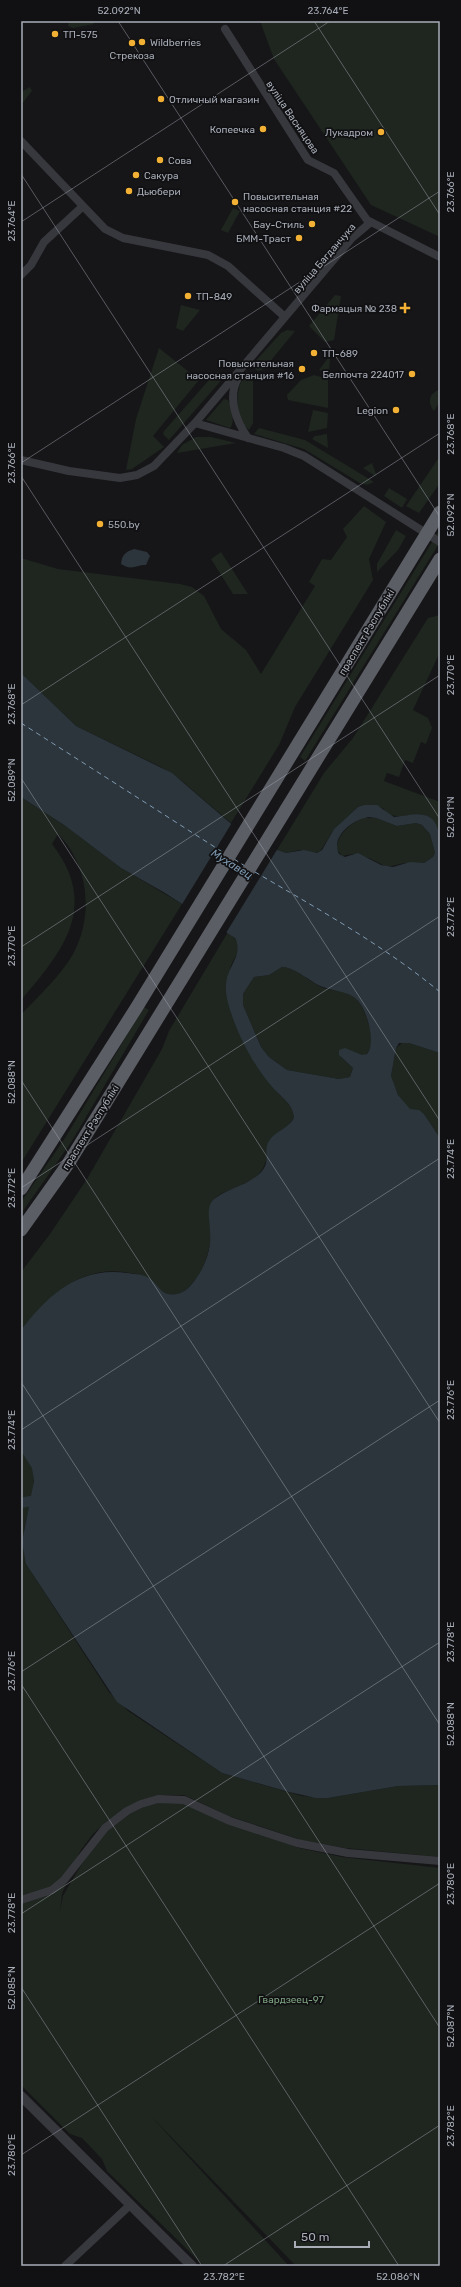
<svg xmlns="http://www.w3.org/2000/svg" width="461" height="2287" viewBox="0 0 461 2287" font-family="Rubik,sans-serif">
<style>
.green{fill:#1e261f}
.water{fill:#2c353c;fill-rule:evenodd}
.pier{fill:#161618}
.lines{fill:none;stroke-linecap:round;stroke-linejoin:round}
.canal{stroke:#2c353c;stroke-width:10}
.ferry{stroke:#7f9bb3;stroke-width:1;stroke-dasharray:5 4;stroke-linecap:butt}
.minor{stroke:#37383d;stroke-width:8}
.tertiary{stroke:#37383d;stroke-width:10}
.trunk{stroke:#5b5e65;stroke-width:13}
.ticks{fill:none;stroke:#a8adb8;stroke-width:1;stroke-opacity:0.45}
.poi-dot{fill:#f2b134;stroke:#111113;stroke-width:1.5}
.labels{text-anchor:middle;stroke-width:3.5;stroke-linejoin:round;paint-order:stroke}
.poi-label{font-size:10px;fill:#a8adb8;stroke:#111113;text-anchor:start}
.street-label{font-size:10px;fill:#a8adb8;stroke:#111113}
.park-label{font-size:10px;fill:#7fa381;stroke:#111113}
.water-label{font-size:11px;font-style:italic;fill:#7f9bb3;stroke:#111113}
.neatline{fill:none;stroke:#a8adb8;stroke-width:1.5}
.ticks-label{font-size:10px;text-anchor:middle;fill:#a8adb8}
</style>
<rect width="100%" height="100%" fill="#161618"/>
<path class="green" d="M69 21H93L94 24 73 28 68 26Z
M260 21H440V237L371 205 274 59Z
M30 87 32 91 21 105V92Z
M233 208 240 211 228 233 221 230Z
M335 295 341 296 334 340 325 342 309 326Z
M181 305 200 310 183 331 176 328Z
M287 330 295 331 264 369 258 371 251 366 281 333Z
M159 348 199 380 153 436 164 447 132 469 126 470 136 419Z
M328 358 330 359 329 372 319 370Z
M246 371 253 377V423L249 430C232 416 236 388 246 371Z
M216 372H220L225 376 169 440 163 434 164 431Z
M314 375 328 379V408L288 400 287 395 301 380Z
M440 390V401L434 411C427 403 429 392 440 390Z
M224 399 228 400C231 407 236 422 230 428L206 420Z
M313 410 328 413 327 428 308 432Z
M259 428 305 440 374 482 367 485 360 483 304 449 254 434Z
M327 434 328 448 312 439 315 436Z
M196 437H211L236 443 177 453 182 445Z
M440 456V483L419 513 406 506Z
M372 463 376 474 375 476 363 468Z
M389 488 407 499 402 508 384 496Z
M364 506 386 522 369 559 373 580 295 707 279 745 231 823 183 782 161 767 76 726 21 673V558L58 569 180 584 192 587 204 596 221 629 246 650 261 674 315 586 309 582 322 559 331 560 347 537 343 529Z
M440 529V542L305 761 300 757Z
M396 530 406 536 398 550 377 572V564Z
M221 552 248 594H233L211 559Z
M440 615V652L413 710 428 718 432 728 426 744 421 742 413 763 405 760 399 777 387 773 384 781 440 802V845C438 838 439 831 435 824 423 802 395 828 383 808L364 805 358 807 334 829 321 850 317 853 299 850 286 853 277 850 324 773 353 738 428 618Z
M21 797 64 825 121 868 182 904 21 1163V1015C38 996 60 977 73 954 94 916 89 865 58 834L52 844C100 906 63 951 21 1000Z
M363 818H376L397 826 416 823 422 825 430 834 435 853 433 857 424 863H405L387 867 369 858 353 854 342 856 337 850C336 835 350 824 363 818Z
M228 932C248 948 233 955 229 972 226 986 226 998 231 1011 241 1040 256 1069 276 1091 284 1100 293 1105 294 1118L286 1128 269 1141C266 1177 258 1177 228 1191 223 1193 217 1195 215 1199 207 1211 211 1220 211 1234 210 1252 204 1270 192 1284 186 1291 178 1296 168 1294 159 1291 151 1280 141 1276 136 1273 129 1273 124 1272 79 1266 47 1298 21 1330V1272L50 1234 87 1179 162 1049 169 1031Z
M282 967C297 968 310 983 324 988 333 991 346 991 354 997 365 1005 380 1046 365 1055L341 1057 353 1068 350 1077 339 1079 287 1070 269 1057 261 1047 243 1005V994L254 977 269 975Z
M144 1007 149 1010 72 1141 21 1214V1202L65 1138Z
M402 1043H409L440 1053V1138L424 1114 409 1109 400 1099 394 1085 391 1076 396 1048Z
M21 1451 33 1467 34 1474 33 1491 24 1530 26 1564 109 1692 128 1711 222 1773 302 1796 328 1798 398 1786 440 1785V1857L345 1848 301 1840 229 1816 184 1795H167L152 1797 107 1821 93 1834 81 1850 73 1865 62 1894 60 1911 63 1896 71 1882 91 1849 102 1835 130 1814 148 1805 164 1802 184 1801 208 1814 299 1848 342 1857 440 1868V2266H296L149 2114 289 2266H204L107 2171 102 2159 82 2138 70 2134 21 2085Z"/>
<path class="water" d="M134 549 147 552 150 556 146 565C135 565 132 571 121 564 122 555 125 552 134 549Z
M21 673 76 726 172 773 250 840 286 853 304 850 317 853 322 850 334 829 358 807 364 805H377L394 817C410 816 431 807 438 829 439 834 439 840 440 845V1053L409 1043H399L396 1048 391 1076 398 1095 410 1109 419 1110 424 1114 440 1138V1785L398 1786 328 1798H316L289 1792 222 1773 117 1702 26 1564 22 1542 34 1481 32 1468 21 1451V1330C48 1295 79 1266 127 1273 134 1274 141 1274 147 1277 156 1281 159 1292 168 1294 178 1296 186 1291 192 1284 204 1269 212 1250 210 1231 210 1221 206 1210 212 1201 225 1189 244 1187 258 1175 273 1162 262 1153 269 1141 275 1131 288 1129 294 1118 293 1104 282 1098 274 1089 253 1066 236 1032 228 1003 226 995 225 986 227 978 230 964 243 954 235 938L165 893 121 868 64 825 21 797ZM369 817 376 818 397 826 416 823 422 825 430 834 435 853 433 857 424 863 410 862 393 867 381 865 358 853 345 857 339 854C330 836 354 819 369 817ZM282 967C298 968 311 984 326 988 335 991 348 992 355 998 366 1006 377 1042 367 1054L362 1055 345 1048 339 1050V1055L353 1068 350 1077 339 1079 287 1070 269 1057 261 1047 243 1005V994L254 977 269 975Z"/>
<path class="pier" d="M233 821 251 838 278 848 226 933 181 906Z"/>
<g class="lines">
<path class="canal" d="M21 1503 31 1501"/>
<path class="ferry" d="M21 723 224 853
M234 859 245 866
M255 872C318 909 383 945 440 992"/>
<path class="minor" d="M225 29 308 160 334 173 367 220 440 257
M21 141 105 229 123 238 208 255 228 266 285 317
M21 275 31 265 44 242 82 207
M238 378C227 398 236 421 248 438
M195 423 284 448 304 456 440 542
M21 460 69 471 120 478 137 475 154 466 195 423 352 238 371 222
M21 1900 52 1890 64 1880 105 1828 127 1811 141 1804 158 1799 184 1800 230 1821 297 1843 348 1853 440 1861
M65 2266 130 2205"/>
<path class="tertiary" d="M21 2096 192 2266"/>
<path class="trunk" d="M21 1189 135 1010 440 512
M21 1230 68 1164 440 559"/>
</g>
<path class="ticks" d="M118 21 440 517M314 21 440 215M21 174 440 819M21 222 330 21M21 463 440 191M21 476 440 1121M21 705 440 433M21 778 440 1423M21 947 440 675M21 1080 440 1725M21 1188 440 916M21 1382 440 2028M21 1430 440 1158M21 1672 440 1400M21 1684 399 2266M21 1914 440 1642M21 1987 202 2266M21 2155 440 1883M223 2266 440 2125"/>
<g class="poi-dot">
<circle cx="55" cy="34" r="4"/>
<circle cx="142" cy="42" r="4"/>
<circle cx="132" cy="43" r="4"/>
<circle cx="161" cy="99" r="4"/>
<circle cx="263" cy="129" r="4"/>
<circle cx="381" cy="132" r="4"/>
<circle cx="160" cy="160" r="4"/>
<circle cx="136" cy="175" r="4"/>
<circle cx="129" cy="191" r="4"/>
<circle cx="235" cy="202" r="4"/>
<circle cx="312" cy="224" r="4"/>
<circle cx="299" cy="238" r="4"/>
<circle cx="188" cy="296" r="4"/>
<path d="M403 302h4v4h4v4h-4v4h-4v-4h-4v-4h4z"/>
<circle cx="314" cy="353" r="4"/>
<circle cx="302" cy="369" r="4"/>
<circle cx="412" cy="374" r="4"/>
<circle cx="396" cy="410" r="4"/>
<circle cx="100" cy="524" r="4"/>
</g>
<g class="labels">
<g class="poi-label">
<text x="63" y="38">ТП-575</text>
<text x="150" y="46">Wildberries</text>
<text x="132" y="59" text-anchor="middle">Стрекоза</text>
<text x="169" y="103">Отличный магазин</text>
<text x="255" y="133" text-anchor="end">Копеечка</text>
<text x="373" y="136" text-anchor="end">Лукадром</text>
<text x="168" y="164">Сова</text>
<text x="144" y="179">Сакура</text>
<text x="137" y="195">Дьюбери</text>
<text x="243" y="200">Повысительная<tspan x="243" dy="12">насосная станция #22</tspan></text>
<text x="304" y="228" text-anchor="end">Бау-Стиль</text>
<text x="291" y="242" text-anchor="end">БММ-Траст</text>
<text x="196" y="300">ТП-849</text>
<text x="397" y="312" text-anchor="end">Фармацыя № 238</text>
<text x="322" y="357">ТП-689</text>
<text x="294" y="367" text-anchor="end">Повысительная<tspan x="294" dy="12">насосная станция #16</tspan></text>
<text x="404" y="378" text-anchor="end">Белпочта 224017</text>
<text x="388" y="414" text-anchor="end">Legion</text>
<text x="108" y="528">550.by</text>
</g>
<g class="street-label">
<text transform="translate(293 117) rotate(56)" y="4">вуліца Васняцова</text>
<text transform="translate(324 258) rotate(-49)" y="4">вуліца Багданчука</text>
<text transform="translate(366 632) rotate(-59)" y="4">праспект Рэспублікі</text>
<text transform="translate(90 1127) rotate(-58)" y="4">праспект Рэспублікі</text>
</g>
<g class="park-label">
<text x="291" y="2003">Гвардзеец-97</text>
</g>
<g class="water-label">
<text transform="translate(232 864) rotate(32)" y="4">Мухавец</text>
</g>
</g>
<rect width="461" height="2287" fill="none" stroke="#111113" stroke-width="44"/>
<path d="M295 2241v6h74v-6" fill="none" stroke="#a8adb8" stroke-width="2"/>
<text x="301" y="2241" font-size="12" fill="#a8adb8" stroke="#111113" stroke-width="3" paint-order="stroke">50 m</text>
<rect x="22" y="22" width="417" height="2243" class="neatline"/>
<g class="ticks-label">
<text x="119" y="14">52.092°N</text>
<text x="328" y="14">23.764°E</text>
<text transform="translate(450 192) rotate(-90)" y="4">23.766°E</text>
<text transform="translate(11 221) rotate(-90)" y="4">23.764°E</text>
<text transform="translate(450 434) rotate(-90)" y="4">23.768°E</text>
<text transform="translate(11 463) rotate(-90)" y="4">23.766°E</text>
<text transform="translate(450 515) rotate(-90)" y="4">52.092°N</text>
<text transform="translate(450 675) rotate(-90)" y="4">23.770°E</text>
<text transform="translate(11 704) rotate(-90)" y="4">23.768°E</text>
<text transform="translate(11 780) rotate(-90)" y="4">52.089°N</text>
<text transform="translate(450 817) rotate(-90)" y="4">52.091°N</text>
<text transform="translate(450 917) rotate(-90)" y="4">23.772°E</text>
<text transform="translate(11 946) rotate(-90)" y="4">23.770°E</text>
<text transform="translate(11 1082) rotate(-90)" y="4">52.088°N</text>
<text transform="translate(450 1159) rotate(-90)" y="4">23.774°E</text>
<text transform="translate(11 1188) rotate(-90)" y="4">23.772°E</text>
<text transform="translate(450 1400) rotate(-90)" y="4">23.776°E</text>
<text transform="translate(11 1430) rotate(-90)" y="4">23.774°E</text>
<text transform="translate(450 1642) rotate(-90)" y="4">23.778°E</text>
<text transform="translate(11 1671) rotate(-90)" y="4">23.776°E</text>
<text transform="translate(450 1724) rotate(-90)" y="4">52.088°N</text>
<text transform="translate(450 1884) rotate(-90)" y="4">23.780°E</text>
<text transform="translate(11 1913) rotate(-90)" y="4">23.778°E</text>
<text transform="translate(11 1988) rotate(-90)" y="4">52.085°N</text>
<text transform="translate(450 2026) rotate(-90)" y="4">52.087°N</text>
<text transform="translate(450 2126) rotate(-90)" y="4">23.782°E</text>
<text transform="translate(11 2155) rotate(-90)" y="4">23.780°E</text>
<text x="224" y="2280">23.782°E</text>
<text x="398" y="2280">52.086°N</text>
</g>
</svg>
